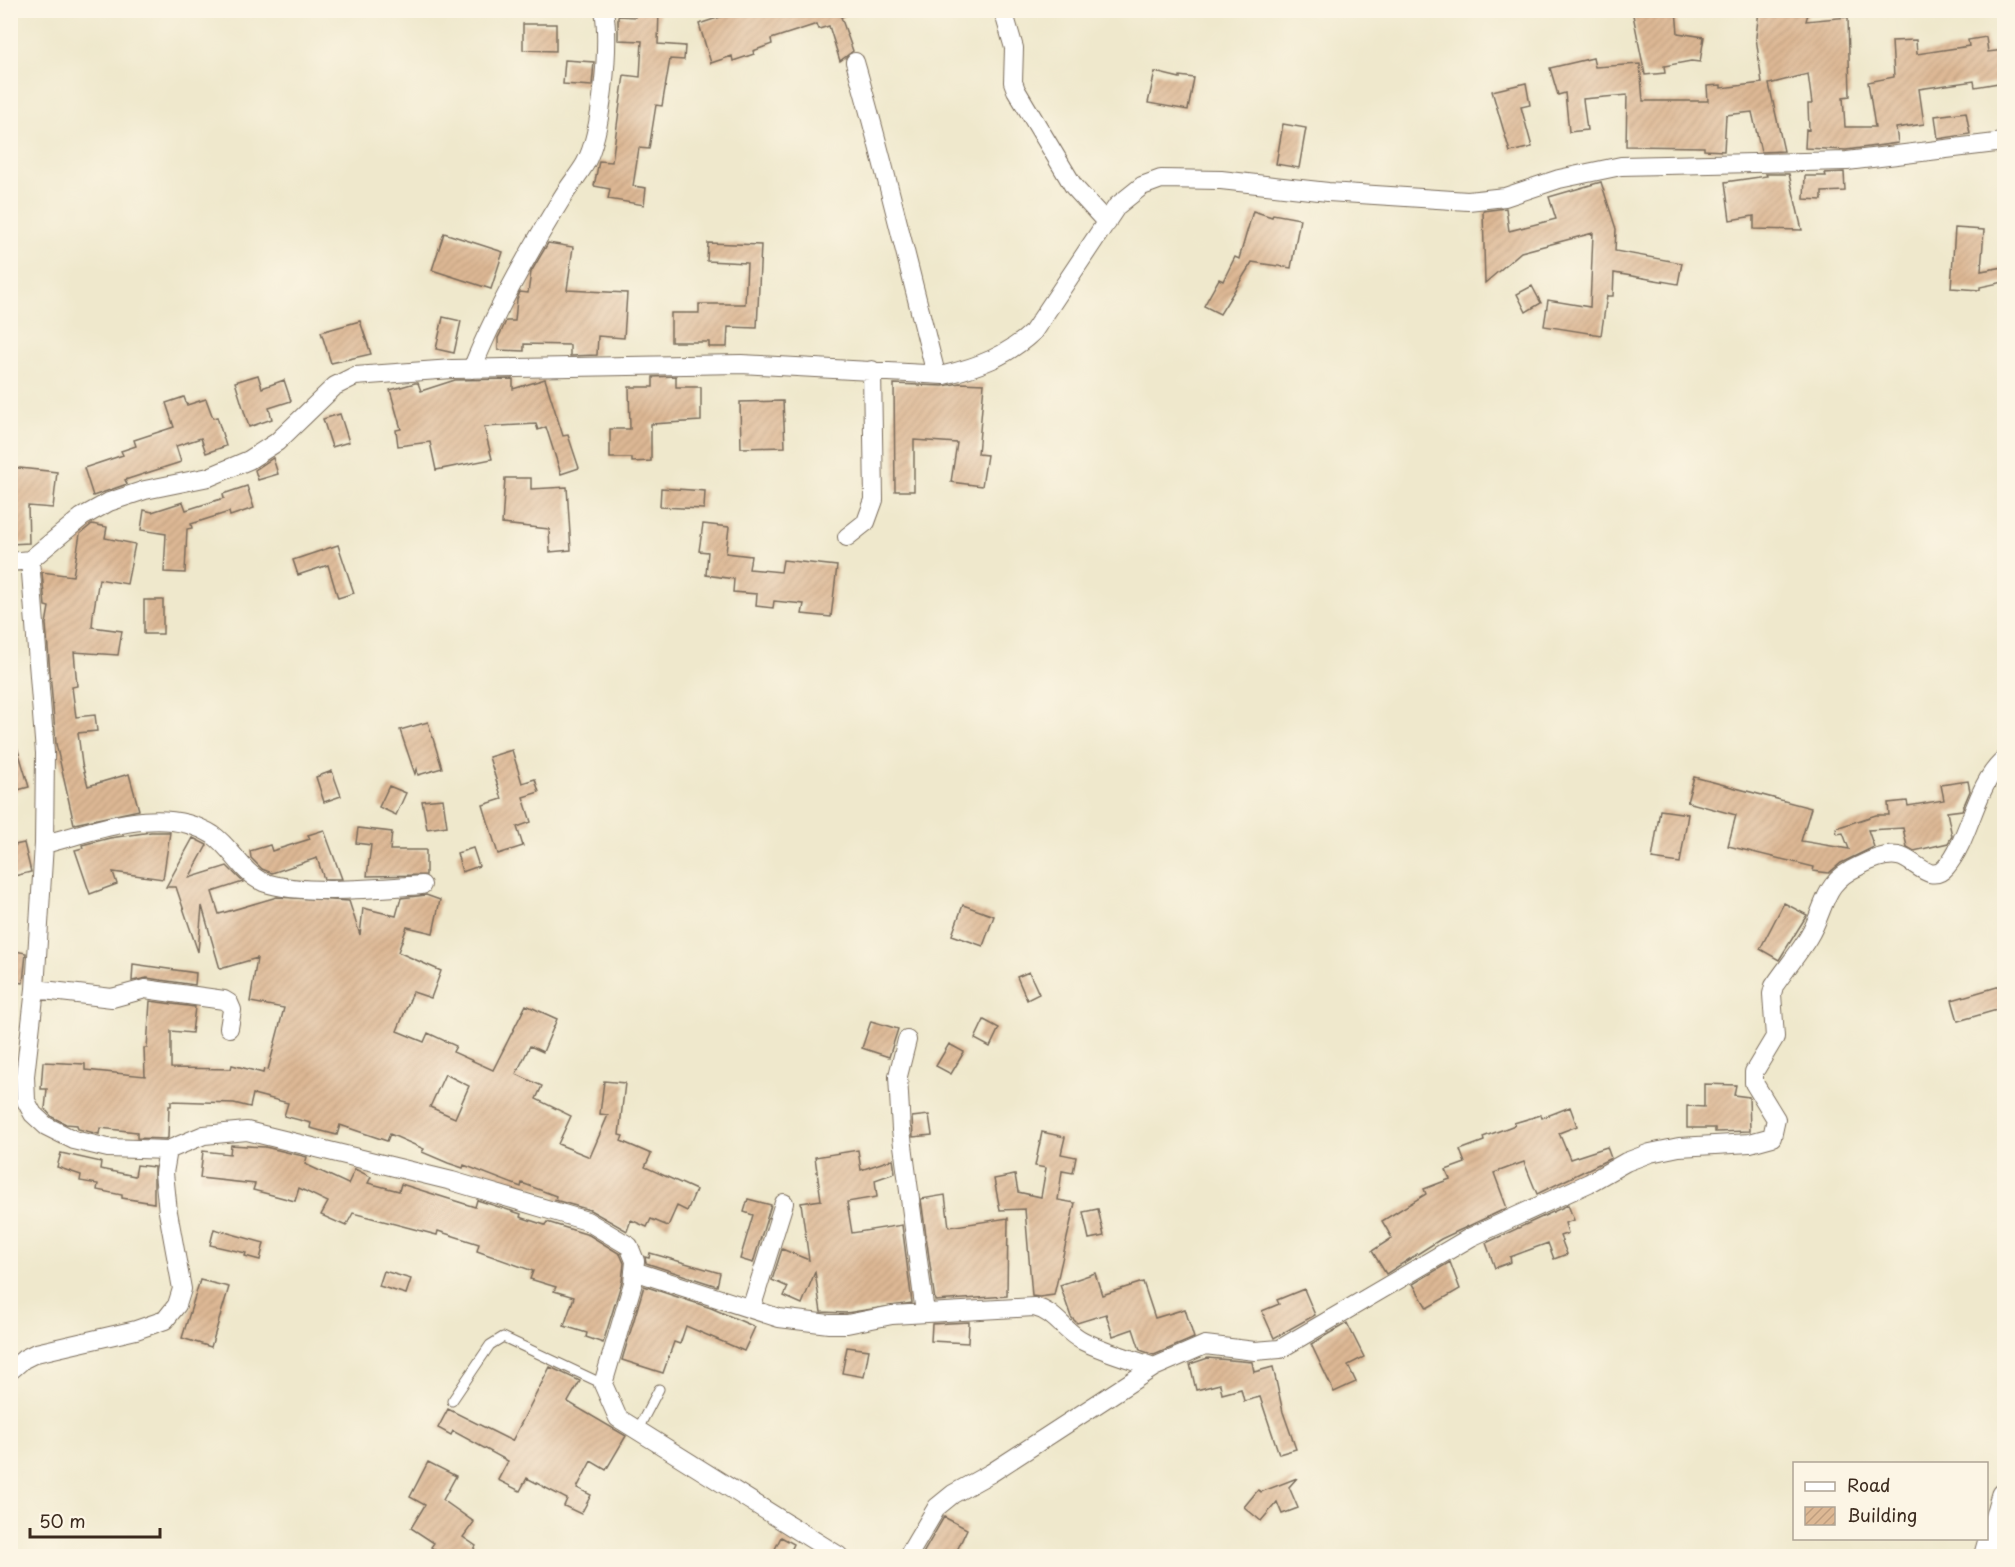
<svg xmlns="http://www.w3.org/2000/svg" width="2015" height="1567" viewBox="0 0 2015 1567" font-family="'Playpen Sans',sans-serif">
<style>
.building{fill:url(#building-hatch);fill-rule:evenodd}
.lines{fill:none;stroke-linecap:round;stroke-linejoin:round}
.lane-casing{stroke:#7a6c5b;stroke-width:11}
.street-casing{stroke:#7a6c5b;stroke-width:20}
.secondary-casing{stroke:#7a6c5b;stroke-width:28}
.lane{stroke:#fff;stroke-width:9}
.street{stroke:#fff;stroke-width:18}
.secondary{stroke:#fff;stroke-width:26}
</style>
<defs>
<pattern id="building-hatch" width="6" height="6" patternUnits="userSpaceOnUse" patternTransform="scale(1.5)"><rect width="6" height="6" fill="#ddb894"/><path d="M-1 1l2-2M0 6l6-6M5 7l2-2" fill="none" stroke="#bf9e7f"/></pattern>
</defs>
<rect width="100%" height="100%" fill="#fcf5e5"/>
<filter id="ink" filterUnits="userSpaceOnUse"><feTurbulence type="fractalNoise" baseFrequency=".0167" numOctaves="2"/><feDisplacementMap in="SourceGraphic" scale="12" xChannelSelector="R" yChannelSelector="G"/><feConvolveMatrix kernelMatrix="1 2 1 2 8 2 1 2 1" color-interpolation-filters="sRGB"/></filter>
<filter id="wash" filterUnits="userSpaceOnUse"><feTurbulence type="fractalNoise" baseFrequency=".008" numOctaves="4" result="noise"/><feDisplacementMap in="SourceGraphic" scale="24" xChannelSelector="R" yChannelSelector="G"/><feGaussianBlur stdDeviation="1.35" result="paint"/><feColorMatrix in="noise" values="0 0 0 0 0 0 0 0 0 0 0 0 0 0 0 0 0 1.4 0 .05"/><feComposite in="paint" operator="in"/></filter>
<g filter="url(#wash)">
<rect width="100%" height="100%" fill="#efe8cc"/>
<g id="blocks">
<path class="building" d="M635 10H659L658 44 685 46 684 60 670 59 662 106 656 105 649 149 639 148 633 186 646 188 644 205 608 199 610 189 594 186 599 161 612 162 624 75 640 77 642 41 618 40V16L635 17Z
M741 10H768L769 15 782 10H851V13L841 17 853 51 840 61 829 26 819 29 817 24 771 39 772 44 753 51 754 54 733 61 732 56 711 63 699 24Z
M1632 10H1676L1678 33 1704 37 1700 62 1691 61 1664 66 1665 73 1645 75Z
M1759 10H1809L1806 21 1848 17 1850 96 1843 97 1845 127H1875L1868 82 1894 77 1892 41 1916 40 1917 54 1969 46 1968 40 1986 37 1988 52 2004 50V82L1975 87 1974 81 1919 89 1924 124 1896 128 1898 143 1846 150 1805 148 1806 129 1809 130 1808 104H1812L1808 74 1769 84 1784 151 1761 152 1752 112 1726 115 1724 151 1704 150V147L1626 146 1627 95 1583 99 1587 130 1569 132 1565 93 1558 95 1550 68 1593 58 1595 67 1640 64 1643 101H1708L1707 86 1721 85V88L1762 83 1756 37Z
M523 24H556V51L523 50Z
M565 60 594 62 592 86 563 84Z
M1155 72 1180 78V76L1194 78 1188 110 1148 103Z
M1526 83 1530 105 1521 107 1532 147 1510 152 1492 91Z
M1966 112 1970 134 1938 139 1935 116Z
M1283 124 1306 128 1299 168 1276 164Z
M1844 172 1845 191 1822 192V200L1804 199 1805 176H1826L1825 173Z
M1766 174H1789L1802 230 1754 229V216L1730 220 1725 182 1767 176Z
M1601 182 1616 229 1615 251 1682 263 1678 284 1614 273 1613 296H1607L1601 335 1544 326 1548 300 1590 307 1593 233 1521 252 1485 283 1483 211 1506 208 1509 231 1556 219 1549 197Z
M1253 211 1272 217 1273 214 1300 219 1291 268 1252 262 1220 314 1204 306 1219 279 1223 281 1235 257 1239 259Z
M1955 228 1984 230 1981 271 2004 267V282L1980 287V290L1951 288Z
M444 233 503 252 491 289 432 270Z
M548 243 573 247 567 290 627 293 624 338 598 336 597 355 570 356V345L524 344V351L498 350V338L502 330 506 321H515L517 299 520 292 528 293 531 272Z
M708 243 761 245 757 328 728 327 727 347H709V342H671V313H699V304H745L747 263 707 261Z
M1532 286 1541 303 1526 312 1517 294Z
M443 317 461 321 454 353 436 349Z
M360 321 371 354 331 363 321 332Z
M258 375 262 388 284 380 291 401 269 408 272 419 249 427 235 382Z
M676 376V387H701V421L651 424V461L632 462V458H610V429H630L629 387H653V377Z
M513 379V389L545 379 563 436 568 435 579 468 561 474 546 427 538 430 536 424 484 427 492 459 436 470 430 442 398 446 396 430 401 429 390 390 415 383H418L421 391 455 380Z
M960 383 984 384 978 454 987 455 982 486 951 482 957 443 914 440V491H895L894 384 943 386Z
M184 397 187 405 206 399 213 418 217 417 226 446 206 453 201 438 176 446 181 462 125 480 127 484 93 496 84 468 123 455 121 451 136 446 134 440 174 427 166 403Z
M783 401 785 447 741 448 740 402Z
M340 414 349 442 332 447 323 419Z
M273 458 278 474 258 480 255 470Z
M10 467 57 472 53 508 28 506 29 543 10 544Z
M505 478H531V489L567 487 571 550 550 552 549 529 502 524Z
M247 486 254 508 230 516 229 512 191 524 192 528 187 529 185 573 164 572 166 534 141 530 144 510 152 512 183 502 186 510 224 498 223 494Z
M661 488 705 491 704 509 660 507Z
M92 524 107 527 105 538 135 544 127 584 99 579 93 615 92 627 122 631 118 655 74 652 77 686 72 687 76 717 95 715 97 731 78 733 82 764 88 786 129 774 139 810 74 824 56 744 46 624 49 607 45 606 42 572 73 576 80 534Z
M703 524 729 527 726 553 751 556 749 569 781 572 783 560 837 566 831 617 802 614 804 604 774 601 773 608 756 606 757 594 733 592 734 579 706 575 708 552 699 551Z
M338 545 354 593 338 598 328 565 298 575 293 560Z
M144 600H163V634H144Z
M428 722 442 768 418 775 417 769 415 774 400 730Z
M10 737H14L29 787 10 792Z
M512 750 522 783 535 779 539 792 523 797 531 822 517 827 523 846 498 854 483 805 502 799 489 757Z
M332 771 341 796 324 802 316 777Z
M1694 777 1811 808 1801 841 1849 849 1843 833 1837 834 1836 828 1876 815H1889L1888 803 1907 801 1908 806 1944 800 1941 785 1968 781 1970 791 1962 810 1947 812 1952 836 1948 843 1914 851 1907 847 1903 828 1868 830 1874 847 1841 863 1829 873 1813 871 1814 867 1728 846 1736 815 1687 802Z
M389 786 406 793 396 815 379 807Z
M443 799 447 826 427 829 422 801Z
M1660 810 1688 814 1680 863 1652 859Z
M358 828 392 832 390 850H426V875L367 876 371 845 356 843Z
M324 830 342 879H324L317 858 272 873 262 869 251 858 250 851 270 845 272 851 310 839 308 835Z
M151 832H170L163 879 113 872 117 884 90 894 75 850 83 848 82 845 110 838Z
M193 838 207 845 189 878 227 866 243 882 212 892 219 914 277 897 349 901 360 935 363 908 396 916 401 898 426 895 440 900 433 933 407 927 398 952 441 971 431 998 413 992 397 1031 424 1042 428 1033 456 1046 453 1052 493 1070 526 1005 557 1019 543 1052 530 1046 516 1074 542 1086 536 1099 571 1116 558 1144 590 1157 608 1115 600 1114 604 1081 625 1083 619 1135 623 1136 621 1141 651 1154 645 1167 696 1190 687 1211 677 1206 668 1226 651 1219 647 1227 631 1220 627 1231 590 1210 555 1200 556 1196 522 1183 521 1187 464 1165 463 1168 448 1163 422 1152 424 1149 390 1134 387 1141 340 1125 337 1135 310 1128 311 1123 284 1116 288 1103 253 1094 250 1107 234 1103 171 1101V1106H169L168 1138 166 1139 137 1138V1132L100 1128 99 1134 78 1129 77 1125 66 1124 52 1117 45 1109 47 1089H41L43 1062 85 1064V1070L145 1076 144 1048H147L150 1001 195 1007 192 1033 171 1031V1068L231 1069 232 1065 263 1073 264 1069 268 1070 284 1008 250 1002 257 958 220 969 202 906 198 952 176 887H166ZM445 1074 469 1086 455 1118 430 1107Z
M24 843 31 872 10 877V846Z
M473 848 479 866 462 872 457 853Z
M1784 903 1807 915 1779 960 1760 949Z
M963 905 994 916 983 946 952 935Z
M10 950 26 953 23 983 10 981Z
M133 964 196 973 195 985 147 978 132 981Z
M1029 972 1039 994 1027 1000 1017 977Z
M2004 985V1008L1958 1021 1952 1000Z
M984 1020 999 1028 990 1047 975 1039Z
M871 1021 898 1029 889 1057 862 1048Z
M949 1044 964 1052 951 1074 936 1066Z
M1704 1084 1736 1085 1734 1095 1749 1097 1750 1131 1715 1132V1128H1687V1106L1704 1107Z
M1570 1107 1577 1126 1559 1133 1570 1159 1607 1147 1611 1158 1537 1194 1524 1162 1494 1173 1507 1208 1441 1239 1386 1274 1372 1251 1392 1238 1382 1221 1426 1194 1424 1189 1450 1179 1446 1170 1465 1163 1460 1150 1484 1141 1483 1137 1515 1125 1514 1123 1541 1115 1542 1118Z
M929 1115 932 1135 913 1137 912 1117Z
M1042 1132 1065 1137 1061 1154 1076 1157 1073 1173 1062 1171 1058 1200 1075 1203 1054 1295 1039 1297 1032 1296 1025 1209 1000 1210 994 1179 1015 1175 1018 1192 1041 1197 1046 1168 1035 1166Z
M231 1145 265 1147 307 1157 305 1164 348 1184 355 1169 371 1177 368 1183 399 1191 401 1184 475 1207 477 1200 521 1214 520 1217 545 1225 547 1222 589 1235 620 1254 624 1263 622 1281 603 1343 586 1337 587 1333 564 1326 574 1297 554 1291 556 1287 530 1279 533 1271 477 1251 479 1244 438 1231 437 1235 353 1213 346 1226 321 1215 328 1202 299 1188 295 1201 253 1190 255 1184 200 1178 203 1151 230 1154Z
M858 1150 861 1170 893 1159 895 1173 875 1180 877 1197 847 1202 852 1233 902 1225 912 1303 846 1313 821 1312 815 1272 802 1304 784 1296 788 1287 772 1280 782 1249 809 1260 801 1203 821 1200 815 1157Z
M61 1153 101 1162 100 1169 135 1176 137 1165 154 1167V1203L122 1198V1195L97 1190 98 1184 80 1181 81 1175 57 1167Z
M945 1195 949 1227 1008 1218 1007 1296 935 1301 921 1199Z
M748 1199 771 1205 753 1263 740 1259 753 1215 744 1212Z
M1568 1205 1574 1220 1565 1223 1568 1233 1560 1236 1567 1254 1554 1259 1548 1243 1510 1257 1511 1262 1495 1268 1486 1243Z
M1098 1209 1104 1236 1089 1239 1083 1212Z
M214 1229 264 1243 260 1260 245 1256 246 1253 210 1245Z
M650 1253 720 1273 717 1286 646 1263 645 1257 649 1258Z
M1450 1262 1460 1289 1427 1308 1413 1284Z
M384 1271 411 1279 406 1294 379 1286Z
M1095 1273 1102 1295 1143 1282 1155 1318 1185 1309 1194 1338 1154 1355 1140 1350 1133 1329 1113 1336 1106 1314 1077 1323 1071 1317 1060 1285Z
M200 1280 229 1287 211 1347 182 1338Z
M644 1286 711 1308 755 1327 744 1351 686 1326 680 1344 674 1342 663 1373 622 1360Z
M1304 1289 1315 1315 1274 1338 1262 1311 1279 1304 1277 1300Z
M969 1322 968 1343 931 1341 932 1324Z
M1347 1323 1364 1357 1348 1365 1356 1382 1334 1392 1311 1344Z
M847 1347 869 1350 864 1377 842 1373Z
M1208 1358 1252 1362 1254 1372 1273 1367 1283 1412 1296 1449 1279 1454 1260 1397 1244 1401 1241 1389 1222 1394 1220 1384 1196 1390 1190 1364Z
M550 1367 580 1381 568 1402 626 1436 606 1470 591 1461 577 1488 591 1495 581 1514 564 1506 567 1499 527 1478 520 1491 498 1480 508 1461 453 1431 451 1435 438 1428 448 1409 512 1441Z
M428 1462 456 1476 443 1500 474 1522 463 1537 476 1546 469 1557H444L431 1547 434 1543 411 1528 425 1505 410 1497Z
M1297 1478 1289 1487 1298 1508 1282 1514 1277 1502 1261 1521 1244 1507 1258 1490 1261 1492Z
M944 1517 967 1529 954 1557H921Z
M781 1537 794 1544 788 1557H771Z"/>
</g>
</g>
<g filter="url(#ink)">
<use href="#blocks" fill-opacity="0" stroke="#7a6c5b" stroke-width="1.5"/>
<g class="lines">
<defs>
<path id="lane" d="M452 1401 490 1345 503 1337 603 1384
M637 1431 659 1389"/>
<path id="street" d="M1003 10 1014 48 1013 82 1016 90 1074 187 1107 223
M855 62C885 165 909 270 936 374
M472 369C496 309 528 253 562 198 569 186 578 176 585 164 602 134 610 44 604 10
M847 537 866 522 874 500 872 370
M30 560 45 753 44 844 35 989 25 1076 26 1101 33 1114 46 1126 74 1140 108 1148 168 1150 204 1135 247 1131 452 1181 587 1221 629 1246 635 1261 633 1283 603 1384 618 1418 839 1556
M10 562 30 560 82 517 109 502 145 490 209 477 249 460 277 442 335 386 355 376 452 369 741 364 944 375C978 367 1007 356 1033 332L1117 206 1142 186 1161 179 1221 180 1328 192 1468 201 1505 197 1559 179 1621 166 1847 161 2004 142
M44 844C97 831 162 803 213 835 231 847 243 874 263 882 302 896 380 888 422 885
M35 989 112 998 145 989 224 1000 229 1003 232 1010 229 1028
M907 1040 898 1076 901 1130 925 1313
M634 1271 779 1318 829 1324H847L892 1315 1034 1307C1056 1312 1063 1331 1083 1341 1105 1352 1131 1359 1154 1367L1205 1345 1255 1351 1280 1349 1471 1237 1589 1183 1626 1162 1650 1153 1679 1147 1750 1143 1772 1137 1776 1119 1754 1083V1072L1775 1037 1772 994 1774 986C1785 970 1798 954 1808 938 1827 907 1821 883 1859 866 1871 860 1884 854 1898 856 1914 858 1930 886 1946 867 1971 838 1974 786 2004 760
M751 1309 784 1203
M10 1371 24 1359 36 1353 136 1330 165 1320 177 1305 182 1289 168 1212 164 1173 168 1150
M908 1556 937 1507 953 1494 991 1473 1154 1367"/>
<path id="secondary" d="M1987 1556 2004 1496"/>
</defs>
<use href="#lane" class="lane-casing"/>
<use href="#street" class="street-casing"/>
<use href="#secondary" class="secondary-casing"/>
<use href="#lane" class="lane"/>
<use href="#street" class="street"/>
<use href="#secondary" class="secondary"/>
</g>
</g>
<rect width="2015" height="1567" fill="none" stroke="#fcf5e5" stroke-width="36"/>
<rect x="1793" y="1462" width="195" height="78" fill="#fcf5e5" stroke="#afa495" stroke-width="1.5"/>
<rect x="1805" y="1482" width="30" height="9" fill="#ffffff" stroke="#afa495" stroke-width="1.5"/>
<text x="1847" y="1492" font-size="18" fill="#3b2a1e">Road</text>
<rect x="1805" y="1507" width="30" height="18" fill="url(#building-hatch)" stroke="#afa495" stroke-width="1.5"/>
<text x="1847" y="1522" font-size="18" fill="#3b2a1e">Building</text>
<path d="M30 1528v9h130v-9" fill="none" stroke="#3b2a1e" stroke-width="3"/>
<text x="39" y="1528" font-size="18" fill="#3b2a1e" stroke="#fcf5e5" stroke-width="4.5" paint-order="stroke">50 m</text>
</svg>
